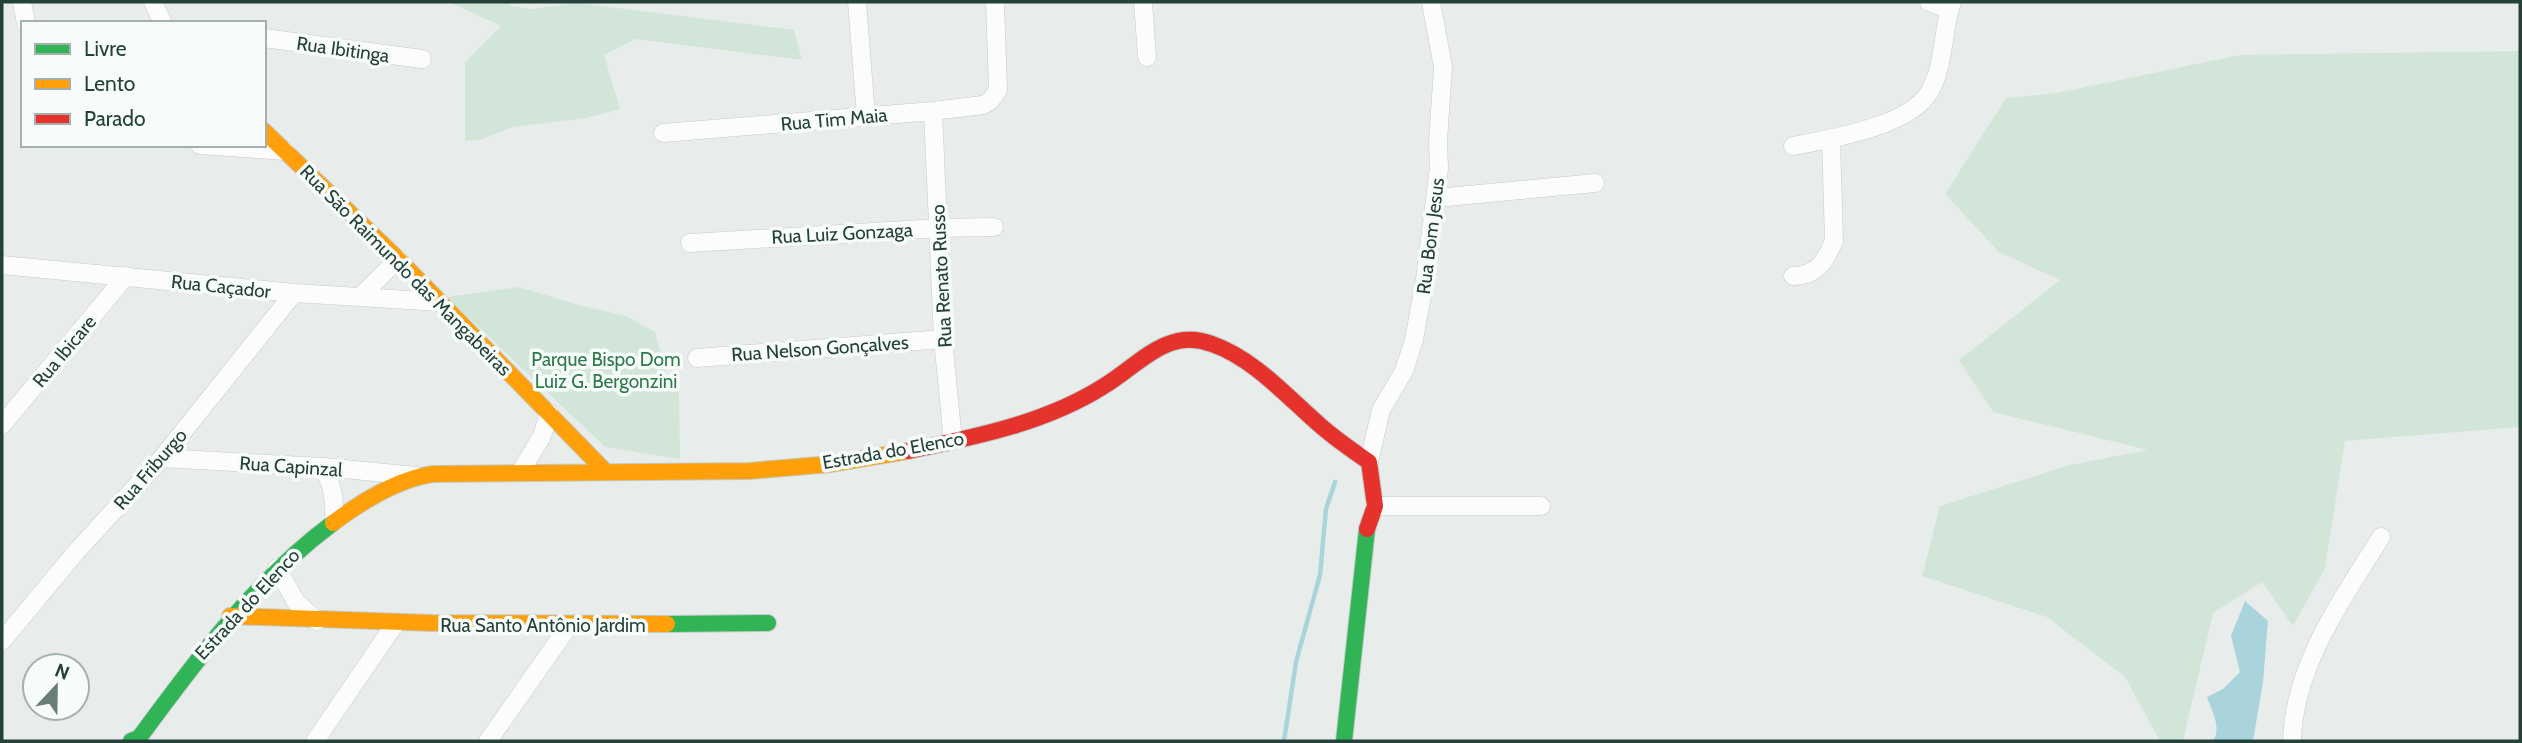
<svg xmlns="http://www.w3.org/2000/svg" width="2522" height="743" viewBox="0 0 2522 743" font-family="Cabin,sans-serif">
<style>
.green{fill:#d1e6d8}
.water{fill:#a9d4db}
.lines{fill:none;stroke-linecap:round;stroke-linejoin:round}
.stream{stroke:#a9d4db;stroke-width:4.5}
.street-casing{stroke:#c5cac8;stroke-width:19}
.fast-casing{stroke:#c3cbc8;stroke-width:18}
.slow-casing{stroke:#c3cbc8;stroke-width:18}
.jam-casing{stroke:#c3cbc8;stroke-width:18}
.street{stroke:#fcfcfc;stroke-width:18}
.fast{stroke:#30b455;stroke-width:16}
.slow{stroke:#ff9f0a;stroke-width:16}
.jam{stroke:#e5322d;stroke-width:16}
.labels{text-anchor:middle;stroke-width:7;stroke-linejoin:round;paint-order:stroke}
.street-label{font-size:19px;fill:#24423a;stroke:#f7fbf9}
.park-label{font-size:19px;fill:#2d7a4b;stroke:#f7fbf9}
</style>
<rect width="100%" height="100%" fill="#e8edeb"/>
<path class="green" d="M449 2H509L510 6 532 9 577 3 794 30 802 60 635 39 604 55 620 109 586 118 513 127 483 139 465 141V62L501 26Z
M2520 51V427L2345 441 2325 568 2293 626 2262 582 2213 613 2183 741H2160L2125 677 2047 617 1922 576 1940 506 2070 465 2148 450 1993 412 1959 360 2060 280 1999 252 1945 194 2006 98 2057 93 2240 55Z
M519 287 579 305 626 316 655 332 668 382 679 392 680 459 605 447 447 297Z"/>
<path class="water" d="M2245 601 2268 621 2263 682 2253 741H2213C2222 728 2212 711 2207 697L2223 689 2240 672 2231 636Z"/>
<g class="lines">
<path class="stream" d="M1284 741 1296 662 1320 575 1326 509 1335 482"/>
<defs>
<path id="street" d="M22 2 26 23
M153 2 163 23
M857 2 866 116
M1143 2 1147 57
M1929 2 1950 10
M264 38 422 59
M933 111 943 339 953 441
M663 133 933 111 983 105 990 101 998 90 995 2
M200 145 285 151
M1793 146C1830 139 1911 126 1930 91 1945 64 1942 30 1952 2
M1436 198 1595 183
M690 243 939 228 994 227
M2 265 294 293 440 302
M1793 276C1816 276 1825 262 1834 241L1831 139
M360 297 398 259
M697 358 943 339
M2 425 126 276
M162 458 323 467 416 476
M1369 462 1381 410 1404 371 1414 340 1425 279 1439 168 1438 141 1443 67 1431 2
M323 467C333 486 335 500 334 521
M521 471 542 436 549 413
M1375 506H1541
M277 568 296 602 317 621
M2 641 76 552 162 458 294 293
M315 741 395 624
M488 741 568 627
M2292 741C2294 665 2342 600 2381 537"/>
<path id="fast" d="M667 624 768 623
M131 741 139 738C197 659 254 582 333 523
M1344 741 1367 529"/>
<path id="slow" d="M264 131 398 259 605 471
M333 523C361 502 398 479 433 474L749 471 831 464 908 451
M230 616 432 623 667 624"/>
<path id="jam" d="M908 451C975 437 1046 423 1104 386 1139 365 1167 327 1212 344 1255 359 1288 398 1322 427 1337 440 1353 451 1369 462L1375 506 1367 529"/>
</defs>
<use href="#street" class="street-casing"/>
<use href="#fast" class="fast-casing"/>
<use href="#slow" class="slow-casing"/>
<use href="#jam" class="jam-casing"/>
<use href="#street" class="street"/>
<use href="#fast" class="fast"/>
<use href="#slow" class="slow"/>
<use href="#jam" class="jam"/>
</g>
<g class="labels">
<g class="street-label">
<text transform="translate(343 49) rotate(8)" y="7">Rua Ibitinga</text>
<text transform="translate(834 119) rotate(-5)" y="7">Rua Tim Maia</text>
<text transform="translate(842 233) rotate(-3)" y="7">Rua Luiz Gonzaga</text>
<text transform="translate(1430 236) rotate(-83)" y="7">Rua Bom Jesus</text>
<text transform="translate(406 270) rotate(45)" y="7">Rua São Raimundo das Mangabeiras</text>
<text transform="translate(941 276) rotate(-93)" y="7">Rua Renato Russo</text>
<text transform="translate(221 286) rotate(6)" y="7">Rua Caçador</text>
<text transform="translate(820 348) rotate(-4)" y="7">Rua Nelson Gonçalves</text>
<text transform="translate(64 351) rotate(-50)" y="7">Rua Ibicare</text>
<text transform="translate(893 450) rotate(-10)" y="7">Estrada do Elenco</text>
<text transform="translate(291 466) rotate(4)" y="7">Rua Capinzal</text>
<text transform="translate(150 469) rotate(-49)" y="7">Rua Friburgo</text>
<text transform="translate(247 604) rotate(-47)" y="7">Estrada do Elenco</text>
<text x="543" y="632">Rua Santo Antônio Jardim</text>
</g>
<g class="park-label">
<text x="606" y="366">Parque Bispo Dom<tspan x="606" dy="22">Luiz G. Bergonzini</tspan></text>
</g>
</g>
<rect width="2522" height="743" fill="none" stroke="#24423a" stroke-width="7"/>
<rect x="21" y="21" width="245" height="126" fill="#f7fbf9" stroke="#a3b1ad" stroke-width="2"/>
<rect x="35" y="44" width="35" height="10" fill="#30b455" stroke="#a3b1ad" stroke-width="2"/>
<text x="84" y="56" font-size="21" fill="#24423a">Livre</text>
<rect x="35" y="79" width="35" height="10" fill="#ff9f0a" stroke="#a3b1ad" stroke-width="2"/>
<text x="84" y="91" font-size="21" fill="#24423a">Lento</text>
<rect x="35" y="114" width="35" height="10" fill="#e5322d" stroke="#a3b1ad" stroke-width="2"/>
<text x="84" y="126" font-size="21" fill="#24423a">Parado</text>
<g transform="translate(56 687) rotate(22)"><circle r="33" fill="#f7fbf9" stroke="#a3b1ad" stroke-width="2"/>
<path d="M0-5L12 26L0 18L-12 26Z" fill="#697e78"/>
<text y="-10" font-size="19" font-weight="bold" text-anchor="middle" fill="#24423a">N</text>
</g>
</svg>
